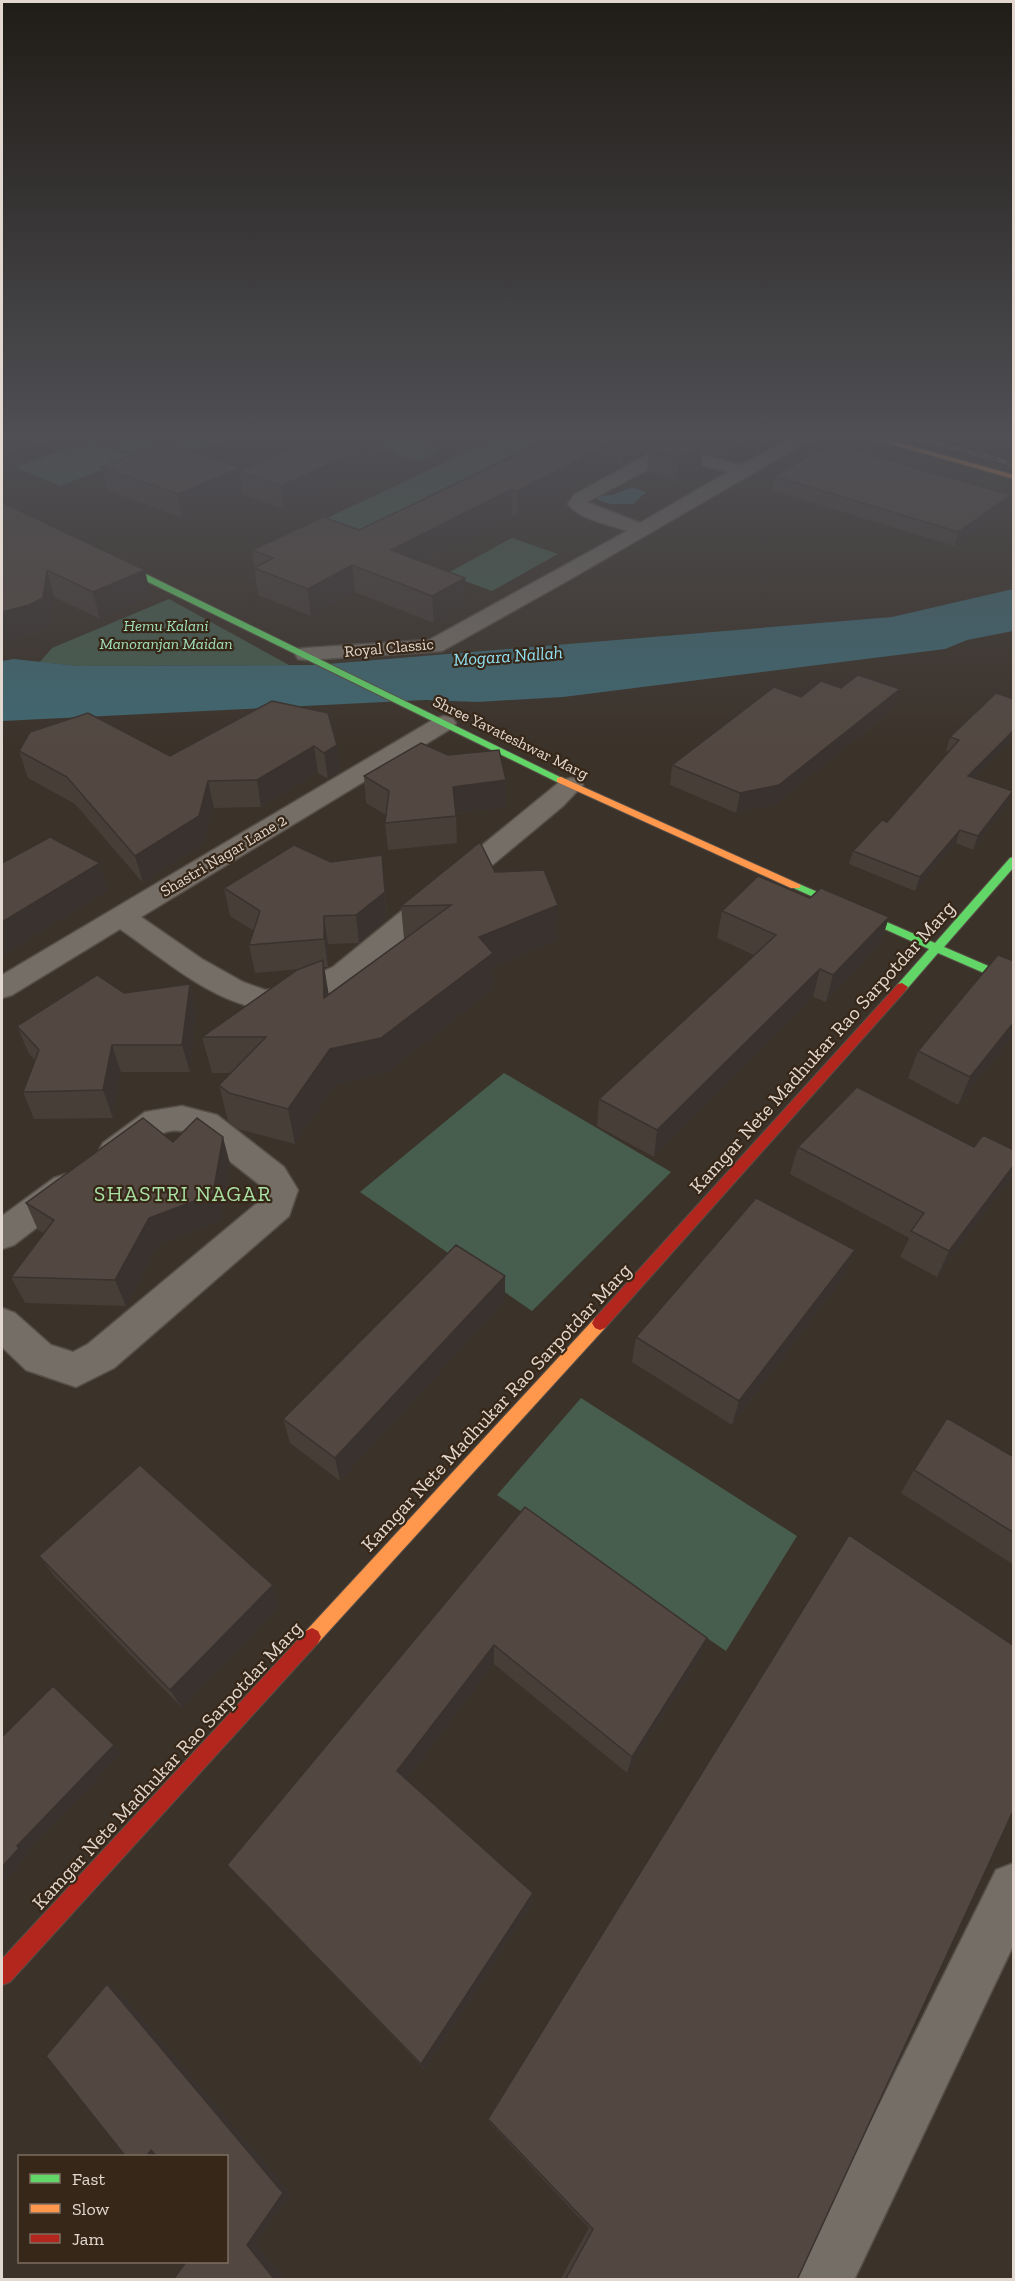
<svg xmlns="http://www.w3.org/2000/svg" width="1015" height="2281" viewBox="0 0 1015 2281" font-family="'Zilla Slab',serif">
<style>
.green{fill:#475d4e}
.water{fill:#406871}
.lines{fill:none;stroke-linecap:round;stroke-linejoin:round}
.street-casing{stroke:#574f48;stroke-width:3}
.fast-casing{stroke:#574f48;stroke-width:2}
.slow-casing{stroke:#574f48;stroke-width:2}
.jam-casing{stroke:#574f48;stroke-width:2}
.street{fill:#756e66;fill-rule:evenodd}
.fast{fill:#63d668;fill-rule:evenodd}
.slow{fill:#ff974d;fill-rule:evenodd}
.jam{fill:#b3261e;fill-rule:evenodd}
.rail-casing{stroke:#736d65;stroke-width:4}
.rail{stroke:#372718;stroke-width:2;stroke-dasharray:8;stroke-linecap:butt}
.wall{fill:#473e38}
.shaded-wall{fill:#3a322e}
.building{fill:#534841;stroke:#3a322e;stroke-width:1.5}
.labels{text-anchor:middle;stroke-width:4.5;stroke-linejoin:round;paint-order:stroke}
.far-park-label{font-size:16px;font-style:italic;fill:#a1e1bd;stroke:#372718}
.far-street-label{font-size:16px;fill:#e3d8cf;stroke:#372718}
.far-water-label{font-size:18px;font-style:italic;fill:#90e0f4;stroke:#372718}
.street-label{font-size:20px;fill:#e3d8cf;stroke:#372718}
.neighbourhood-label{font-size:21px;letter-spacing:1.5px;fill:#a9e1a4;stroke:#372718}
</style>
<rect width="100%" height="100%" fill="#3b3229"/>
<path class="green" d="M114 433C130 433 145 440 162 439 185 438 205 428 228 437 203 450 162 460 134 453 124 451 113 445 103 441Z
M507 433H530L546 438 339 540 306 528Z
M411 436 431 442 430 446 442 450 418 461 398 455 393 451H382L370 448 399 437Z
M92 440 136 457 60 486 16 467Z
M512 538 558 554 492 591 446 574Z
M169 599 289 665 78 666 40 662 52 648Z
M504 1073 671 1172 532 1311 360 1192Z
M581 1398 797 1536 726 1651 497 1495Z"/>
<path class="water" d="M632 487 646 492 633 504H611L598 500V496L612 495Z
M1013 589V631L967 640 945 649 563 697 478 702 425 700 2 721V661L14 659 78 666 316 665 892 617Z"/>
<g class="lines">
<defs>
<path id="street" d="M801 433H822L567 581 442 651 306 660 298 659 295 654 298 649 306 648 429 640 627 531C609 524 580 520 568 504L574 495 657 449 671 447 741 465ZM671 457 728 472 640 523 587 502Z
M444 716 452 718 456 723 452 728 141 917 202 959 243 982 265 990 285 988 333 967 562 780 571 778 580 780 583 785 563 806C515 846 467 886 419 926 398 944 376 967 352 981 331 994 287 1014 262 1009 209 1000 164 959 120 929L12 995 2 998V975L436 718Z
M182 1106 217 1115 284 1167 298 1190 289 1216 114 1368 76 1387 26 1370 2 1347V1308L15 1313 51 1345 73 1352 88 1344 262 1199 264 1191 260 1185 194 1133C185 1131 175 1129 166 1132 141 1141 134 1171 103 1161L98 1152 103 1143 145 1112Z
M66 1174 78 1178 83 1187 78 1196 14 1245 2 1249V1216L54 1178Z
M1014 1863V1944L854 2280H792L996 1870Z"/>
<path id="fast" d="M103 556H109L566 780 561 783 557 782 103 560Z
M1014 857V867L944 947 1014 977V986L938 953 906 990H898L896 987 898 984 929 949 789 886 791 884H799L935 943 1010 858Z"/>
<path id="slow" d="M852 433H864L1014 475V479Z
M561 777 799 884 801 886 799 888H791L557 782V778Z
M600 1316 605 1318 608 1323 605 1328 318 1643 312 1646 306 1643 303 1637 306 1631 595 1318Z"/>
<path id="jam" d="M902 983 908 987 906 990 605 1328 600 1330 595 1328 592 1323 595 1318 898 984Z
M312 1628 318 1631 321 1637 318 1643 10 1982 2 1985V1959L306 1631Z"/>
</defs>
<use href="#street" class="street-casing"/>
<use href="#fast" class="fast-casing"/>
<use href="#slow" class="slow-casing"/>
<use href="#jam" class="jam-casing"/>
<use href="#street" class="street"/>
<use href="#fast" class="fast"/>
<use href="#slow" class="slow"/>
<use href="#jam" class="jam"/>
<defs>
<path id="rail" d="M898 433 1014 464"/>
</defs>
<use href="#rail" class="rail-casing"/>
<use href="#rail" class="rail"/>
</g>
<path class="wall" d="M2 433H72L13 453 2 448Z
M564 433H744L743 443 719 457 702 453 701 467 676 481 647 472 649 451 623 465 617 464 517 516 512 515 422 562 466 605 434 623 355 592 311 616 258 595 252 550 359 530Z
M101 467 240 468 241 471 360 474 284 509 243 495 242 492 182 518 107 490Z
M774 476 1007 509 954 546 772 490Z
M2 502 151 597 100 619 54 597 51 625 38 632 2 642Z
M801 697 894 709 775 805 736 813 670 785 672 765Z
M1014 699V738L975 778 1013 791 1008 805 973 850 956 843 915 891 849 864 853 851 887 822 949 752 946 751 950 737Z
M337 745 341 772 328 779 318 773 261 807 214 808 205 843 143 883 75 804 28 778 19 751 170 756Z
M364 776 506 780V807L456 814 457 843 388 850 385 823 386 815 366 803Z
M331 862 385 883 387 920 359 943 328 944V967H324L328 994 404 939 401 906 495 872 557 941 493 967 494 989 385 1074 336 1085 295 1144 238 1129 228 1121 219 1085 231 1073H212L202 1037 299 969 255 973 249 945 254 931 230 916 224 888Z
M810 898 889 917 880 945 826 1002 813 997 654 1157 597 1126 599 1099 754 955 717 938 722 911Z
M1014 961V1035L958 1105 908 1078 918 1051Z
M190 984 197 1011 190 1072H121L113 1118 34 1119 23 1092 35 1060 29 1054 17 1026 124 993Z
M173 1142 230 1164 221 1221 159 1245 126 1306 25 1303 11 1277 44 1233 38 1230 26 1203Z
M798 1147H974L1014 1150V1171L1009 1181 937 1277 900 1257 909 1238 790 1174Z
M505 1276V1301L340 1481 290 1443 283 1419Z
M845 1276 732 1425 632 1362 636 1337Z
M1014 1457V1565L901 1493 914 1470Z
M525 1507 700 1658 627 1773 494 1664 406 1780 533 1893 532 1905 425 2070 238 1877 227 1865Z
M39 1556 280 1606 182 1708 55 1577Z
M488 2119 797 2280H560L589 2228 489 2122Z"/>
<path class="shaded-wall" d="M8 433H72L13 453Z
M638 433H673L672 445 649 450V451L623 465 625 441Z
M721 433H744L743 443 719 457Z
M619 439 617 464 517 516V491Z
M703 444 701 467 676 481 679 458Z
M358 451 360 474 284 509 281 486Z
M240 468 241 472 239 471 242 492 182 518 178 494Z
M512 489V515L393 577 391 550Z
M1011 495 1007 509 954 546 958 532Z
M352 565 355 592 311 616 308 589Z
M47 570 54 597 51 625 38 632 2 642V612Z
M145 570 151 597 100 619 93 592Z
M465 578 466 605 434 623 432 596Z
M900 689 894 709 775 805 736 813 740 793Z
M1014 730V738L964 789 968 776Z
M337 745 341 772 328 779 324 753Z
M314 746 318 773 261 807 257 780Z
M506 780V807L454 814 453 787Z
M208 781 214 808 205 843 143 883 135 856Z
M1013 791 1008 805 973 850 978 836Z
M960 830 956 843 915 891 920 877Z
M382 855 387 920 359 943 356 915Z
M100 863 108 891 2 956V922Z
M558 905 557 941 493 967 494 989 385 1074 336 1085 295 1144 288 1109 330 1049 479 937Z
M324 916 328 944V967L324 939Z
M889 917 880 945 826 1002 833 975Z
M323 960 329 996 324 998Z
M820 969 813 997 654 1157 657 1130Z
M190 984 197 1011 190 1072 182 1045Z
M1014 1022V1035L958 1105 970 1077Z
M112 1045 121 1072 113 1118 103 1090Z
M223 1137 230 1164 221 1221 159 1245 126 1306 115 1280 149 1218Z
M1014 1165V1171L1009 1181 937 1277 949 1251Z
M855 1250 845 1276 732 1425 739 1401Z
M505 1276V1301L340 1481 335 1458Z
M273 1585 280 1606 182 1708 170 1690Z
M707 1638 700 1658 627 1773 632 1757Z
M494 1645V1664L401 1787 397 1771Z
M114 1745 122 1753 26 1853 28 1855 2 1884V1867L17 1846Z
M533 1893 532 1905 425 2070 421 2064Z
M107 1984 119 1991 291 2193 256 2244 286 2280H275L247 2245Z
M151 2150 159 2157H146Z"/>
<path class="building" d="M564 433H638L625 441 619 439 517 491 512 489 391 550 465 578 432 596 352 565 308 589 254 568 273 558 252 550 323 517 359 530Z
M673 437 703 444 679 458 649 450Z
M317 438 358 451 281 486 239 471Z
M164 442 240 468 178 494 101 467Z
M831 444 1011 495 958 532 774 476Z
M2 502 14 508 145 570 93 592 47 570 43 598 29 605 2 612Z
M858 675 900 689 779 785 740 793 672 765 774 687 801 697 821 681 841 688Z
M996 693 1014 699V730L968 776 1013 791 978 836 960 830 920 877 853 851 882 820 887 822 959 740 950 737Z
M272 701 328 713 337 745 324 753 314 746 257 780 208 781 199 816 135 856 67 777 19 751 30 732 88 713 170 756Z
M421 743 448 755 499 750 506 780 453 787 456 816 385 823 389 791 364 776Z
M50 837 100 863 2 922V863Z
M480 842 495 872 544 870 558 905 479 937 493 953 381 1038 330 1049 288 1109 229 1093 219 1085 266 1037H202L297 970 323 960 324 998 451 905 401 906Z
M294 845 331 862 382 855 385 892 356 915 324 916V939L249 945 260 911 224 888Z
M758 876 810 898 821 888 889 917 833 975 820 969 657 1130 599 1099 776 935 722 911Z
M998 955 1014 961V1022L970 1077 918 1051Z
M97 975 124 993 190 984 182 1045H112L103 1090 23 1092 39 1050 17 1026Z
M857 1087 974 1147 983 1135 1014 1150V1165L949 1251 911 1231 924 1213 798 1147Z
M143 1118 173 1142 197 1118 223 1137 213 1194 149 1218 115 1280 11 1277 54 1220 26 1203Z
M756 1198 855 1250 739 1401 636 1337Z
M456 1245 505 1276 335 1458 283 1419Z
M947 1418 1014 1457V1533L914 1470Z
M140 1465 273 1585 170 1690 39 1556Z
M525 1507 707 1638 632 1757 494 1645 397 1771 533 1893 421 2064 227 1865Z
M849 1535 1014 1646V1809L797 2280H565L593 2229 488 2119Z
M53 1686 114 1745 17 1846 19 1848 2 1867V1737Z
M107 1984 283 2193 247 2245 275 2280H173L186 2262H226V2157H157L151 2150 146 2157H126L46 2056Z"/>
<linearGradient id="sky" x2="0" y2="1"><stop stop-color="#201c17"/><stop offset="0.58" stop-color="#4f4f54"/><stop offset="1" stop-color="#4f4f54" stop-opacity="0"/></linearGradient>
<rect width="1015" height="753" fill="url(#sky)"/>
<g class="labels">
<g class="far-park-label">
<text x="166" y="631">Hemu Kalani<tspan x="166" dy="18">Manoranjan Maidan</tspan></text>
</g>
<g class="far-street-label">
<text transform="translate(389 647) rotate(-5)" y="6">Royal Classic</text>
<text transform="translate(511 737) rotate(26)" y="6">Shree Yavateshwar Marg</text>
<text transform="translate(223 855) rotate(-31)" y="6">Shastri Nagar Lane 2</text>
</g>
<g class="far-water-label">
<text transform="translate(508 656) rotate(-4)" y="6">Mogara Nallah</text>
</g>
<g class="street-label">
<text transform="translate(822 1047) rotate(-48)" y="7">Kamgar Nete Madhukar Rao Sarpotdar Marg</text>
<text transform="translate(496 1407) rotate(-47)" y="7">Kamgar Nete Madhukar Rao Sarpotdar Marg</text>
<text transform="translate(167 1765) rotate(-47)" y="7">Kamgar Nete Madhukar Rao Sarpotdar Marg</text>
</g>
<g class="neighbourhood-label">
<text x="183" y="1201">SHASTRI NAGAR</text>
</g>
</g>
<rect width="1015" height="2281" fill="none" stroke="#e3d8cf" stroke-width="6"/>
<rect x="18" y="2155" width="210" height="108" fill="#372718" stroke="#7c6e61" stroke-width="1.5"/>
<rect x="30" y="2174" width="30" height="9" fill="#63d668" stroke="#7c6e61" stroke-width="1.5"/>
<text x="72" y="2185" font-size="18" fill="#e3d8cf">Fast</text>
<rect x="30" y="2204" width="30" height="9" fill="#ff974d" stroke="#7c6e61" stroke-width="1.5"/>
<text x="72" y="2215" font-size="18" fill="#e3d8cf">Slow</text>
<rect x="30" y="2234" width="30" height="9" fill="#b3261e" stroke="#7c6e61" stroke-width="1.5"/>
<text x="72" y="2245" font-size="18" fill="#e3d8cf">Jam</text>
</svg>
